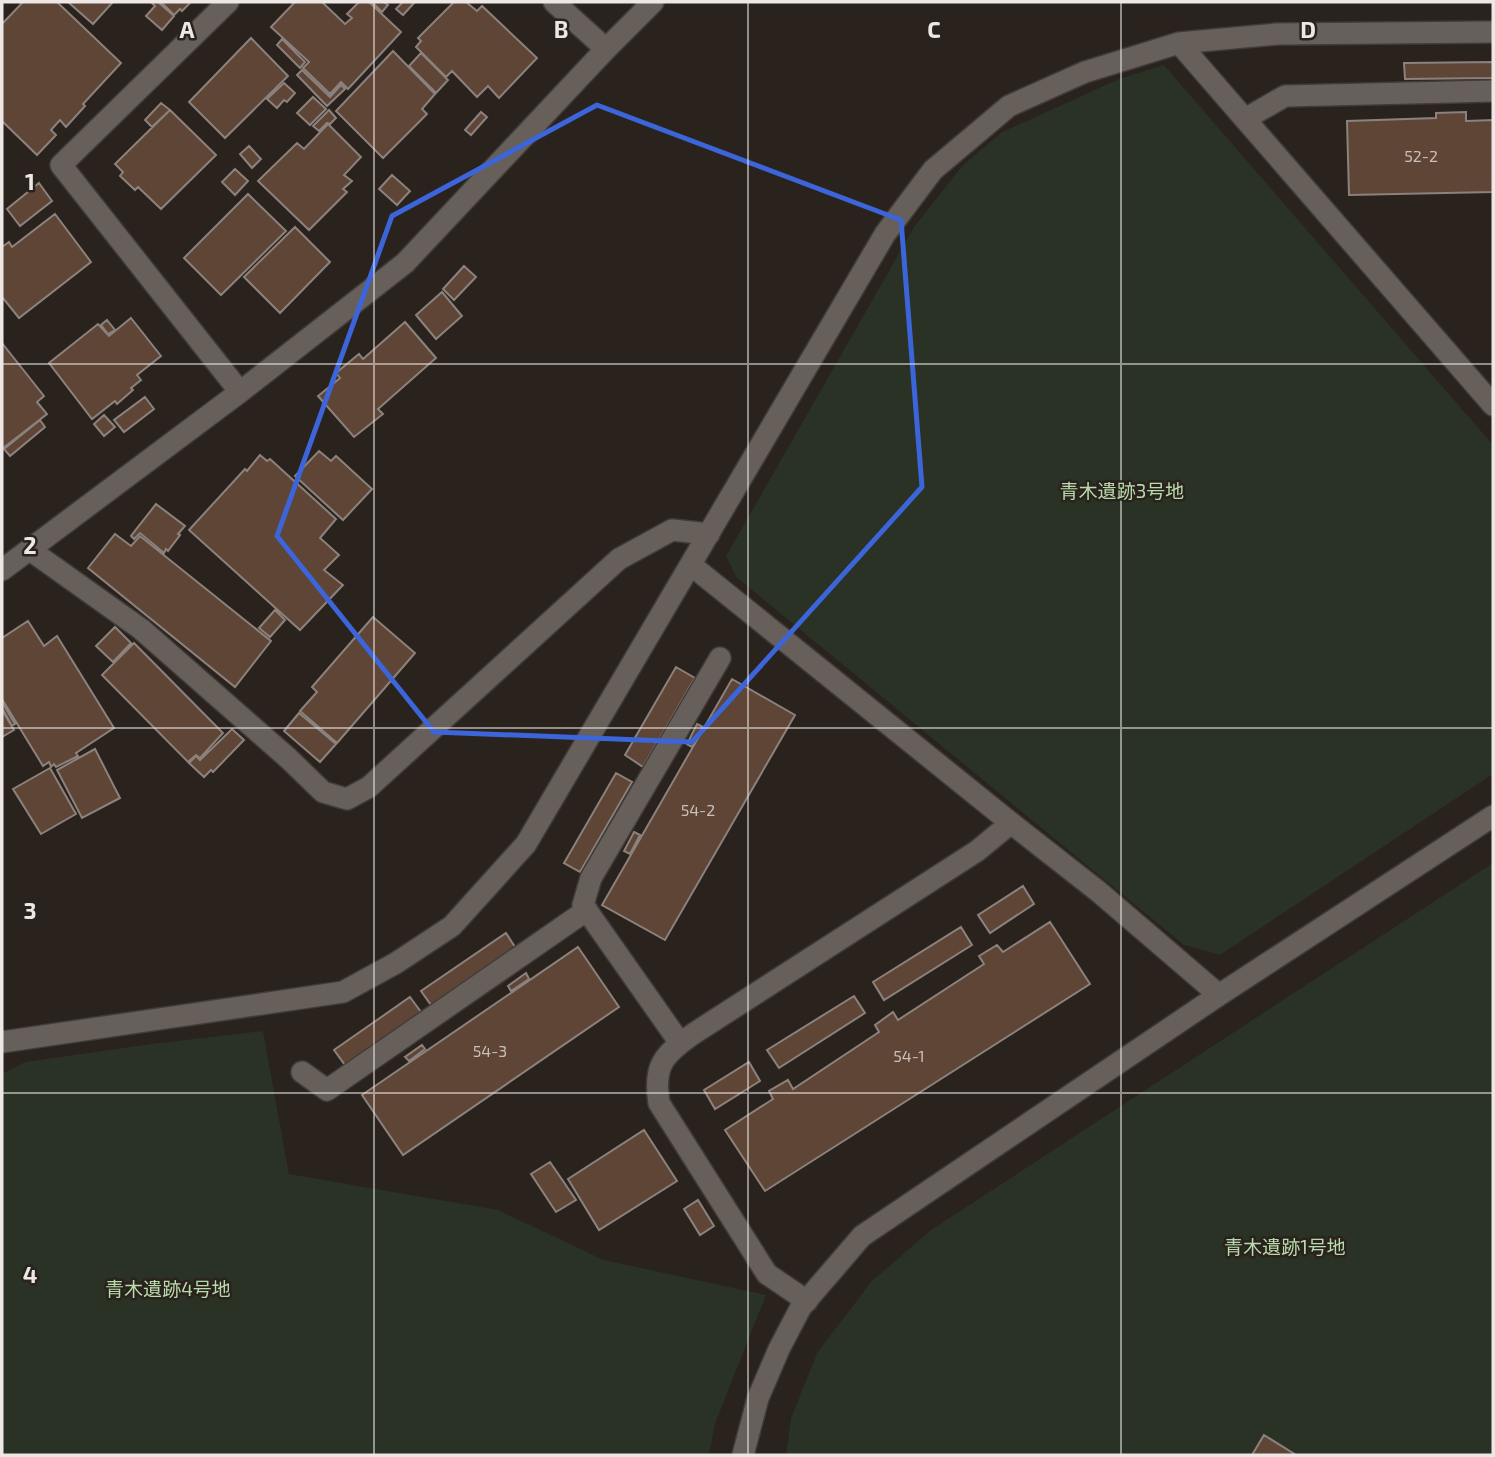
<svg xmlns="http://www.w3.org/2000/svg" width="1495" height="1457" viewBox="0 0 1495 1457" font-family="'Exo 2','Noto Sans JP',sans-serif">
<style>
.green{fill:#293225}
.building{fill:#5f4536;stroke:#8b827e;stroke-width:2}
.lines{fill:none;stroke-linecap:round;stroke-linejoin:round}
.lane-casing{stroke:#413c39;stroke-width:24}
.street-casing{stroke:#413c39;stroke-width:24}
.lane{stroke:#675f5a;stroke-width:21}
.street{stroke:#675f5a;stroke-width:21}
.marked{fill:none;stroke:#3c65da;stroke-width:5;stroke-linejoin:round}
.grid{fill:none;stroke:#ede8e6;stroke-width:2;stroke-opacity:0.55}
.labels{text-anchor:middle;stroke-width:5;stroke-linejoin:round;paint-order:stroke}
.number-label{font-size:16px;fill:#cabfba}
.park-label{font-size:19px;fill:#b9dbac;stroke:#29221d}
.grid-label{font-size:23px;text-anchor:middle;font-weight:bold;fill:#ede8e6;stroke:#29221d;stroke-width:5;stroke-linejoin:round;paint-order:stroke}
</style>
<rect width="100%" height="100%" fill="#29221d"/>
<path class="green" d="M1164 65 1493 445V774L1220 955 1184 945 736 577 726 556 914 227 963 165 1002 132 1119 79Z
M1493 863V1455H786L791 1418 817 1353 871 1282 931 1230Z
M263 1031 289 1174 498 1210 604 1260 766 1295 715 1424 709 1455H2V1074L25 1062 151 1044Z"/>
<path class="building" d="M23 2H57L121 63 83 104 85 106 66 127 60 120 51 130 56 135 37 155 2 121V24Z
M68 2H113L93 24Z
M151 2H158L174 16 162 30 146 16 155 6Z
M161 2H191L182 11 180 9 174 15Z
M295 2H322L345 24 352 18 347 14 359 2H369L401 32 348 89 341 82 330 94 303 68 309 62 271 27Z
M372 2H384L388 5 382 12Z
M403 2H415L403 15 396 9Z
M454 2H466L477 11 482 6 537 58 499 98 488 86 477 97 452 71 446 77 416 47 421 41 418 38Z
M251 38 288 76 225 138 189 102Z
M282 39 305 62 300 68 277 45Z
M393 51 435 94 422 109 427 114 383 158 336 111Z
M421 53 448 80 436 93 409 66Z
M1493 62V78L1405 79 1404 63Z
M302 70 330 97 341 85 345 89 327 106 297 75Z
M284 83 295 93 287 102 284 100 277 108 267 99Z
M313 97 326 109 310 125 297 113Z
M161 103 170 110 152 127 145 120Z
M170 110 216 155 161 209 138 187 135 190 120 176 123 172 115 164Z
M329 110 336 118 330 124 327 123 319 131 313 126Z
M481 112 487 117 471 135 465 130Z
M1466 112V121L1493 120V192L1349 195 1347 121 1436 118V113Z
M328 124 361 157 344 175 352 181 343 189 347 192 309 230 258 181 297 143 304 149Z
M249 146 261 159 252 168 240 154Z
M235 169 248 181 235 195 222 182Z
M392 175 410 191 397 205 379 189Z
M39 183 52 201 20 226 7 209Z
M248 194 286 231 221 295 184 258Z
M55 214 91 262 19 318 2 297V247L9 242 12 247Z
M295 227 330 262 280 313 244 277Z
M464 266 476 277 454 300 443 289Z
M442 292 462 316 436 339 416 315Z
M131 318 161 356 137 375 141 380 131 388 133 390 117 404 115 401 92 419 49 363 98 324 109 336Z
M107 320 115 330 108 334 101 325Z
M405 322 436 358 378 409 383 414 354 437 318 396 340 378 336 373 359 354 363 359Z
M2 343 44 396 37 402 47 414 2 449Z
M145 397 154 409 124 432 114 420Z
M104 415 115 427 104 436 94 424Z
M40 420 45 427 10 456 4 449Z
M319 451 331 461 336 456 372 489 343 520 295 476Z
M260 455 267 461 270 459 336 519 320 538 339 555 324 570 343 585 300 630 189 530 245 469 247 471Z
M156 504 185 526 178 534 180 535 168 551 166 549 164 553 140 533 134 539 131 536Z
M115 534 131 546 140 536 271 641 235 687 88 568Z
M275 610 285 620 270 637 259 628Z
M373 617 415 653 337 743 300 711 317 692 312 687Z
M28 621 44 646 57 636 114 728 76 753 78 756 56 767 54 764 51 767 49 762 43 766 2 699V638Z
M115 627 131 643 113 662 96 646Z
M134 643 223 733 200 758 196 755 188 762 102 675Z
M676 667 695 678 643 767 625 755Z
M732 679 795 715 665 940 602 905Z
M2 702 15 724 12 726 2 708Z
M2 710 14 730 2 737Z
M299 713 336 744 320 762 284 731Z
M697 724 703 727 692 747 687 744Z
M232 729 244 740 213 772 211 770 204 777 189 763 196 756 200 760Z
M95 749 120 798 82 818 57 770Z
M50 768 76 814 41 834 13 789Z
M616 773 632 782 580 872 564 863Z
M634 832 640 835 630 854 624 851Z
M1023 886 1034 904 990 933 978 915Z
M1050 922 1090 984 765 1191 725 1130 773 1099 769 1091 788 1080 793 1089 879 1032 875 1025 893 1012 898 1020 984 964 979 956 997 945 1003 952Z
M961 927 972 945 884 1000 873 982Z
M506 933 515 947 431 1005 421 991Z
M578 947 619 1007 403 1155 362 1095Z
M526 973 529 979 511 991 508 986Z
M854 996 865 1013 779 1068 767 1050Z
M410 997 421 1012 345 1065 334 1050Z
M422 1045 425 1049 409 1061 405 1057Z
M749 1062 760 1081 715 1109 704 1090Z
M644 1130 677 1181 599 1230 568 1179Z
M550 1162 576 1200 556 1212 531 1174Z
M698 1200 714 1226 700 1235 684 1209Z
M1264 1435 1296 1455H1252Z"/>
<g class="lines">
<defs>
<path id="lane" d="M1245 119 1285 96 1493 91
M30 550 141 629 288 758 323 792 347 799 369 787 619 559 672 530 709 534
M680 1043 583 905 591 878 720 658
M302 1072 327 1090 587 910
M807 1301 767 1274 659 1103C653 1066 663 1055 693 1034L977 851 1011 823"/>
<path id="street" d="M228 2 61 165 240 392
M554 2 606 49
M1179 43 1493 405
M691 565 1011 823 1099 892 1219 995
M2 570 240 392 405 263 606 49 653 2
M2 1042 343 992 396 963 452 926 526 844 885 234 933 170 1009 106 1085 72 1179 43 1277 34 1493 32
M743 1455 758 1398 779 1349 801 1307 862 1236 1219 995 1493 816"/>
</defs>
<use href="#lane" class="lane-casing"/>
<use href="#street" class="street-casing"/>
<use href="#lane" class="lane"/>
<use href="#street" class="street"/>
</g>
<path class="marked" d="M597 105 901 220 922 487 692 742 434 732 277 536 392 216Z"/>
<path class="grid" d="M374 2V1455M748 2V1455M1121 2V1455M2 364H1493M2 728H1493M2 1093H1493"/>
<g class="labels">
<g class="number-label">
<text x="1421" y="162">52-2</text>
<text x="698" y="816">54-2</text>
<text x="490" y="1057">54-3</text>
<text x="909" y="1062">54-1</text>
</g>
<g class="park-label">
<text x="1122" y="498">青木遺跡3号地</text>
<text x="1285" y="1254">青木遺跡1号地</text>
<text x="168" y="1296">青木遺跡4号地</text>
</g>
</g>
<g class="grid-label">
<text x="187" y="38">A</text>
<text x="561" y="38">B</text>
<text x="934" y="38">C</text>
<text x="1308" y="38">D</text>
<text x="30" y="190">1</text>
<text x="30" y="554">2</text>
<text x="30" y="919">3</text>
<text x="30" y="1283">4</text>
</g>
<rect width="1495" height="1457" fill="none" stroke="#ede8e6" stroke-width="7"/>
</svg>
